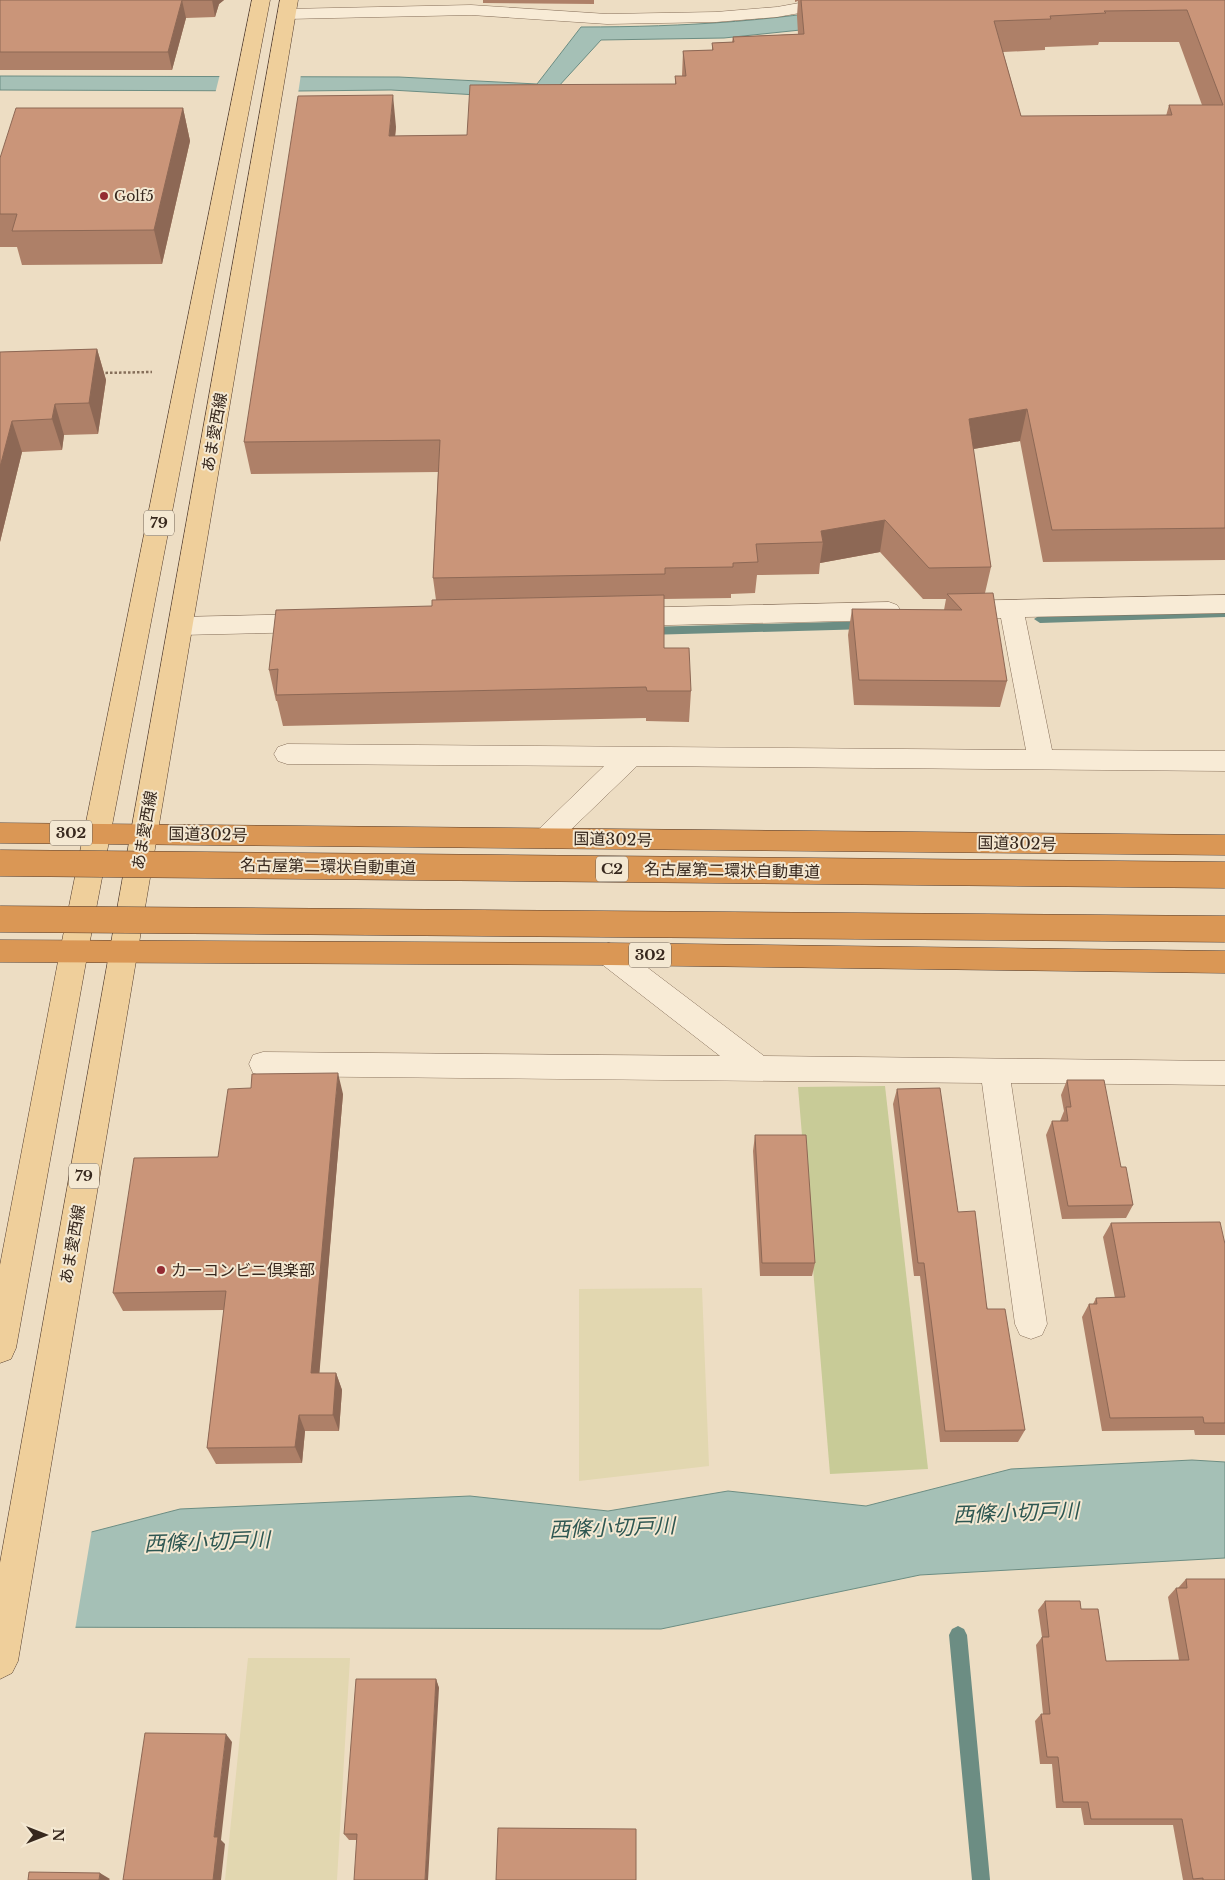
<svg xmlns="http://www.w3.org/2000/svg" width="1225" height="1880" viewBox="0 0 1225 1880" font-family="'Libre Baskerville','Noto Sans JP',serif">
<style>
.farmland{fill:#e2d7b0}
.green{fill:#c8cb97}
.water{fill:#a5c0b6;stroke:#6c8d83}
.pier{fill:#edddc3}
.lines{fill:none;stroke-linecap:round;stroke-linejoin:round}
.stream{fill:#6c8d83;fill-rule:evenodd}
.minor-casing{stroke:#866f5a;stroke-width:1}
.major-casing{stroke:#543d2e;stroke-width:1}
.highway-casing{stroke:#543d2e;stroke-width:1}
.path{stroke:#866f5a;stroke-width:2.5;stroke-dasharray:2.5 2;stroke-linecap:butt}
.minor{fill:#f8ebd6;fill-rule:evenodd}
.major{fill:#efcf9b;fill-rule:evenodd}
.highway{fill:#da9755;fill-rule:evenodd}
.highway-bridge-casing{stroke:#543d2e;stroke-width:27;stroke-linecap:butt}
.highway-bridge{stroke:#da9755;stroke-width:26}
.wall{fill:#ae8068;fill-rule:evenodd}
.shaded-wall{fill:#8d6855}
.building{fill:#ca9579;stroke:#8d6855;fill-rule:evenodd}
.poi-dot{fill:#942c33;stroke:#f4e8d2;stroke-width:2}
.labels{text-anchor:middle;stroke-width:4;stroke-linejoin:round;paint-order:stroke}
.far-poi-label{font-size:14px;fill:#37281e;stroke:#f4e8d2;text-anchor:start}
.shield{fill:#f4e8d2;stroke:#706254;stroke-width:1}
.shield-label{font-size:15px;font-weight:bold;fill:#37281e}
.street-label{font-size:16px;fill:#37281e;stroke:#f4e8d2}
.poi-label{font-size:16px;fill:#37281e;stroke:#f4e8d2;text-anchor:start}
.near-water-label{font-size:21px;font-style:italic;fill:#2d5651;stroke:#f4e8d2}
</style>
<rect width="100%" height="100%" fill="#edddc3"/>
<path class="farmland" d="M702 1288 709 1466 579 1481V1289Z
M248 1658H350L337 1880H225Z"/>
<path class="green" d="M885 1086 928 1469 830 1474 798 1087Z"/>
<path class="water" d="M889 0 810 29 724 38 601 40 547 99 391 90 299 91 0 90V76L399 77 537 84 581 27C685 27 786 21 889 0Z
M1192 1460 1225 1462V1558L920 1575 661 1629 0 1627 76 1536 180 1509 470 1496 608 1511 728 1491 866 1506 1011 1469Z"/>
<path class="pier" d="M220 74H301L298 94H215Z
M92 1529 75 1630H0V1531L75 1533Z"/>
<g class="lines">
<path class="stream" d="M1225 609V617L1040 623 1034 619 1040 615Z
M869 621 875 625 869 629 646 635 640 631 646 627Z
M958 1626 964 1629 967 1635 990 1880H972L949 1635 952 1629Z"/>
<defs>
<path id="minor" d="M816 0H841L843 2 840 6 834 7 777 17 716 22 607 24 471 15 287 19 281 18 278 14 281 10 287 9 471 5 607 14 716 12 777 7Z
M1225 595V613L1025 617 1052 750 1225 751V771L637 766 555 845 546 848 537 845 533 838 537 831 604 766 287 764 278 761 274 754 278 747 287 744 1026 750 1001 618 959 619 951 616 947 610 951 604 959 601Z
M889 602 897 605 901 611 897 617 889 620 627 626 619 623 615 617 619 611 627 608Z
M311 614 320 617 323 623 320 629 311 632 181 635 172 632 169 626 172 620 181 617Z
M609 943 619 946 764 1056 1225 1061V1085L1011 1083 1047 1324 1042 1335 1031 1339 1020 1335 1015 1324 982 1083 263 1076 253 1073 249 1064 253 1055 263 1052 720 1056 599 962 595 954 599 946Z"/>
<path id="major" d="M252 0H270L88 951 16 1348 11 1359 0 1363V1265L60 951Z
M280 0H298L18 1661 12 1673 0 1679V1563Z"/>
<path id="highway" d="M0 823 1225 835V855L0 843Z
M0 940 609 943 1225 951V973L609 965 0 962Z"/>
</defs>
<use href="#minor" class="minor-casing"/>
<use href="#major" class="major-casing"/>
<use href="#highway" class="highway-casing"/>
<path class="path" d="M101 373 152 372"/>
<use href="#minor" class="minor"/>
<use href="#major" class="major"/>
<use href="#highway" class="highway"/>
<defs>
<path id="highway-bridge" d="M0 863 1225 875
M0 919 1225 929"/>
</defs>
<use href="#highway-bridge" class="highway-bridge-casing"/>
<use href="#highway-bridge" class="highway-bridge"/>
</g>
<path class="wall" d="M0 0H224L219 4 215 17 186 18 172 70H0Z
M483 0H594V4L483 3Z
M795 0H1225V560L1043 562 1020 441 973 449 991 567 985 593 1007 681 1000 707 854 705 848 635 852 609 944 610 946 599H923L880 552 820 563 819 574 757 575 755 593 731 594V598L664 599V648L691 691 689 722 646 721V718L283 726 277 701H276L269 670 432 606 436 600 433 578 438 472 251 474 244 442 396 127 395 136 467 135 675 84V76H682L683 51 712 50V43L732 42 733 37 798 34 797 16 798 1 795 2ZM1099 42H1179L1202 105H1169L1166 116H1021L1003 52 1045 50V47L1098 45Z
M183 108 190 141 162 264 22 265 17 247H0V158Z
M97 349 106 380 98 434 64 435 62 450 22 452 0 542V352Z
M1067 1080 1121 1167 1133 1205 1126 1218 1062 1219 1046 1135 1052 1121H1060L1064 1111 1061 1095Z
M897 1089 958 1212 1025 1430 1018 1442H940L920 1276H914L893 1104Z
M343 1094 319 1373H336L342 1390 339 1431H305L302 1463 216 1464 207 1448 224 1310 123 1311 113 1293 218 1157Z
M755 1135 815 1263 812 1276H760L753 1151Z
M1111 1223 1225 1244V1435H1195L1194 1430 1102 1431 1082 1317 1089 1304H1093L1096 1298H1115L1103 1237Z
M1186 1579H1225V1880H1183L1173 1825H1084L1081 1808H1056L1052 1764H1040L1035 1721 1041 1714H1043L1036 1645 1042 1637 1038 1610 1045 1601 1081 1609 1106 1661 1179 1660 1168 1597 1176 1588H1178Z
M436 1679 439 1688 357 1840H349L344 1834Z"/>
<path class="shaded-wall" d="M182 0 186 18 172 70 168 52Z
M212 0H224L219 4 215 17Z
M393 95 396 127 392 168 389 136Z
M183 108 190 141 162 264 154 230Z
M97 349 106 380 98 434 89 403Z
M55 404 64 435 62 450 52 419Z
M1027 409 1020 441 962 451 969 419Z
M12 421 22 452 0 542V467Z
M885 520 880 552 820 563 823 542 821 531Z
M338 1073 343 1094 318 1390 311 1373Z
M336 1373 342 1390 339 1431 333 1415Z
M299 1415 305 1431 302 1463 295 1447Z
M436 1679 439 1688 428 1880H425Z
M226 1734 232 1742 221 1840 225 1844 221 1880H213L214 1837Z
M100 1873 110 1879 109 1880H99Z"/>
<path class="building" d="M0 0H212H182L168 52H0Z
M801 0H1225V528L1052 530 1027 409 969 419 991 567 929 568 885 520 821 531 823 542 756 544 758 562 733 563V567L665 568V574L433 578 440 440 244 442 298 96 393 95 389 136 467 135 470 85 676 84 675 76H686L683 51 713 50 712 43 734 42 733 37 804 34ZM1187 10 1223 105H1169L1172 115 1021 116 994 21 1051 19 1050 16 1106 13 1104 11Z
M16 108H183L154 230 12 231 17 214H0V158Z
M97 349 89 403 55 404 52 419 12 421 0 467V352Z
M993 593 1007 681 859 680 852 609 962 610 947 594Z
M664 595V648H689L691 691H647L646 687 276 695 278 669 269 670 276 610 432 606V600Z
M338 1073 311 1373H336L333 1415H299L295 1447 207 1448 226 1291 113 1293 134 1158 218 1157 228 1089 251 1088 252 1074Z
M1067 1080H1104L1121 1167H1126L1133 1205 1068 1206 1052 1121H1068L1066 1107H1071Z
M940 1088 958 1212 975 1211 987 1309H1005L1025 1430 945 1431 924 1263H918L897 1089Z
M755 1135H806L815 1263H762Z
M1220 1222 1225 1244V1423H1204L1203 1417 1110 1418 1089 1304H1097L1096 1298 1125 1297 1111 1223Z
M1186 1579H1225V1880H1203V1878L1193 1879 1182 1819H1091L1088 1802H1063L1058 1757H1047L1041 1714H1050L1042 1637H1049L1045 1601H1080L1081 1609H1098L1106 1661 1189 1660 1176 1588H1187Z
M356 1679H436L425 1880H354L357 1834H344Z
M145 1733 226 1734 214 1837H218L213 1880H123Z
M498 1828 636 1829V1880H496Z
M29 1872 100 1873 99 1880H28Z"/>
<g class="poi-dot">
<circle cx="104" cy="196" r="5"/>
<circle cx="161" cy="1270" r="5"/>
</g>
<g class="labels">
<g class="far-poi-label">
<text x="114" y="201">Golf5</text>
</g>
<g class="shield">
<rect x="144" y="510.5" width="30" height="25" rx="4"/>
<rect x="50" y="820.5" width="42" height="25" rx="4"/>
<rect x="596" y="856.5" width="32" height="25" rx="4"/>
<rect x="629" y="942.5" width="42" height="25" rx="4"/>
<rect x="69" y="1163.5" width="30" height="25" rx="4"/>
</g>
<g class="shield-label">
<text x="159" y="528">79</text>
<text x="71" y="838">302</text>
<text x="612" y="874">C2</text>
<text x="650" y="960">302</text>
<text x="84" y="1181">79</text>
</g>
<g class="street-label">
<text transform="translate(214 432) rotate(-80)" y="6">あま愛西線</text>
<text transform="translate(144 830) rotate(-80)" y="6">あま愛西線</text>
<text transform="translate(208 834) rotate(1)" y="6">国道302号</text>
<text transform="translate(613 839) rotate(1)" y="6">国道302号</text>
<text transform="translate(1017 843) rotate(1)" y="6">国道302号</text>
<text transform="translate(328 866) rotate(1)" y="6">名古屋第二環状自動車道</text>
<text transform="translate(732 870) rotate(1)" y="6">名古屋第二環状自動車道</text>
<text transform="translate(72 1244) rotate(-80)" y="6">あま愛西線</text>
</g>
<g class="poi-label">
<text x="171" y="1276">カーコンビニ倶楽部</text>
</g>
<g class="near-water-label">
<text transform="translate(1016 1513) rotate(-2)" y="7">西條小切戸川</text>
<text transform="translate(612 1528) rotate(-2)" y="7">西條小切戸川</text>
<text transform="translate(207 1542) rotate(-2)" y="7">西條小切戸川</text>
</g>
</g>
<g transform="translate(45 1835) rotate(90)" stroke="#f4e8d2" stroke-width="4" paint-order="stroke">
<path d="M0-4L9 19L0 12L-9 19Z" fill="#37281e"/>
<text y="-8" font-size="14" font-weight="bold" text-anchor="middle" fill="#37281e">N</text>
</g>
</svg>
